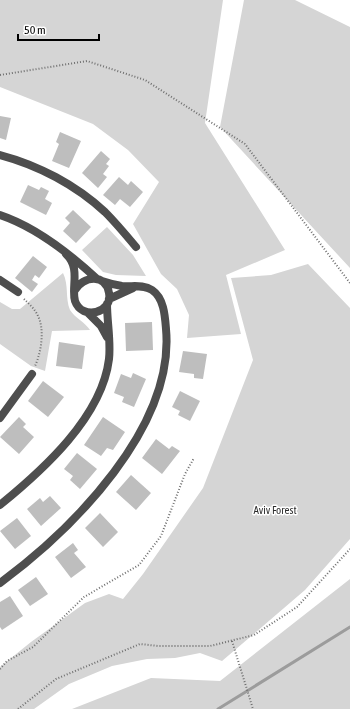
<svg xmlns="http://www.w3.org/2000/svg" width="350" height="709" viewBox="0 0 350 709" font-family="'Asap Condensed',sans-serif">
<style>
.green{fill:#d5d5d5}
.lines{fill:none;stroke-linecap:round;stroke-linejoin:round}
.stream{stroke:#9c9c9c;stroke-width:3}
.building{fill:#bebebe}
.path{stroke:#707070;stroke-width:2;stroke-dasharray:1 2;stroke-linecap:butt}
.street{stroke:#4e4e4e;stroke-width:8}
.labels{text-anchor:middle;stroke-width:3;stroke-linejoin:round;paint-order:stroke}
.park-label{font-size:11px;fill:#2c2c2c;stroke:#fff}
</style>
<rect width="100%" height="100%" fill="#fff"/>
<path class="green" d="M0 0H223L205 123 285 250 226 275 241 334 187 338 189 315 177 289 161 274 133 224 159 182 128 150 93 124 0 87Z
M244 0H295L350 27V268L220 127Z
M107 227 133 255 146 276 116 275 103 272 82 250Z
M308 264 350 308V539L305 590 222 661 200 653 175 658 147 659 112 666 69 684 34 709H0V667L31 642 85 603 109 594 123 599 143 574 203 488 253 360 231 278 271 275Z
M63 273C69 285 65 298 70 310 75 318 85 322 90 330L52 331 45 371 31 366 0 344V302L12 309H20Z
M350 579V709H72L151 678 220 681Z"/>
<g class="lines">
<path class="stream" d="M218 709 350 627"/>
</g>
<path class="building" d="M0 116 11 118 6 140 0 138Z
M60 132 81 141 69 168 52 161 59 144 56 142Z
M101 151 110 159 106 164 109 166 103 174 107 177 98 188 82 173Z
M119 177 128 185 131 181 143 192 130 207 120 199 115 205 103 195Z
M28 185 39 190 41 187 49 191 45 199 52 203 46 215 20 202Z
M73 210 91 227 76 243 63 231 70 223 65 218Z
M33 256 47 267 39 278 35 275 32 280 38 284 32 292 15 278Z
M152 322 153 350 126 351 125 323Z
M59 342 85 346 82 369 56 366Z
M183 351 207 354 203 379 194 378V374L179 372Z
M133 373 146 379 134 407 122 402 124 397 114 393 121 374 131 378Z
M43 381 64 397 48 417 28 401Z
M180 391 200 401 190 421 178 415 180 411 172 407Z
M19 417 26 424 23 427 34 437 19 454 0 437Z
M103 417 125 432 113 450 107 448 101 456 84 445Z
M156 439 169 449 172 446 180 451 162 474 142 458Z
M77 453 97 469 80 489 70 480 73 476 64 469Z
M131 475 151 493 136 510 116 492Z
M50 496 61 508 41 526 27 509 40 498 43 502Z
M100 513 118 532 103 547 85 528Z
M17 518 31 536 15 549 0 531Z
M73 543 78 550 74 553 86 567 71 578 55 557Z
M36 577 48 594 30 606 18 590Z
M10 596 23 616 2 630 0 627V602Z"/>
<g class="lines">
<path class="path" d="M0 75 87 61 145 80 245 144 350 283
M24 299C29 304 35 309 38 316 45 330 41 353 35 366
M232 641 253 709
M0 669 7 661 33 647 84 597 139 565 161 536 185 474 194 458
M18 709 56 679 140 644 158 646H210L254 635 297 607 350 549"/>
<path class="street" d="M0 155C38 165 76 185 105 212 116 223 126 235 136 247
M0 215C36 227 69 253 97 279
M66 254C81 268 71 287 75 301 82 321 113 313 109 293 106 273 83 276 75 290
M0 280 18 292
M109 299 133 288
M88 313 101 326 107 337
M0 418 32 374
M0 505C43 470 102 417 109 359 111 341 107 322 107 304
M0 583C73 529 175 427 166 329 165 316 164 298 152 290 143 284 132 287 122 286 115 285 108 283 102 281"/>
</g>
<g class="labels">
<g class="park-label">
<text x="275" y="514">Aviv Forest</text>
</g>
</g>
<path d="M18 34v6h81v-6" fill="none" stroke="#000000" stroke-width="2"/>
<text x="24" y="34" font-size="12" fill="#000000" stroke="#ffffff" stroke-width="3" paint-order="stroke">50 m</text>
</svg>
